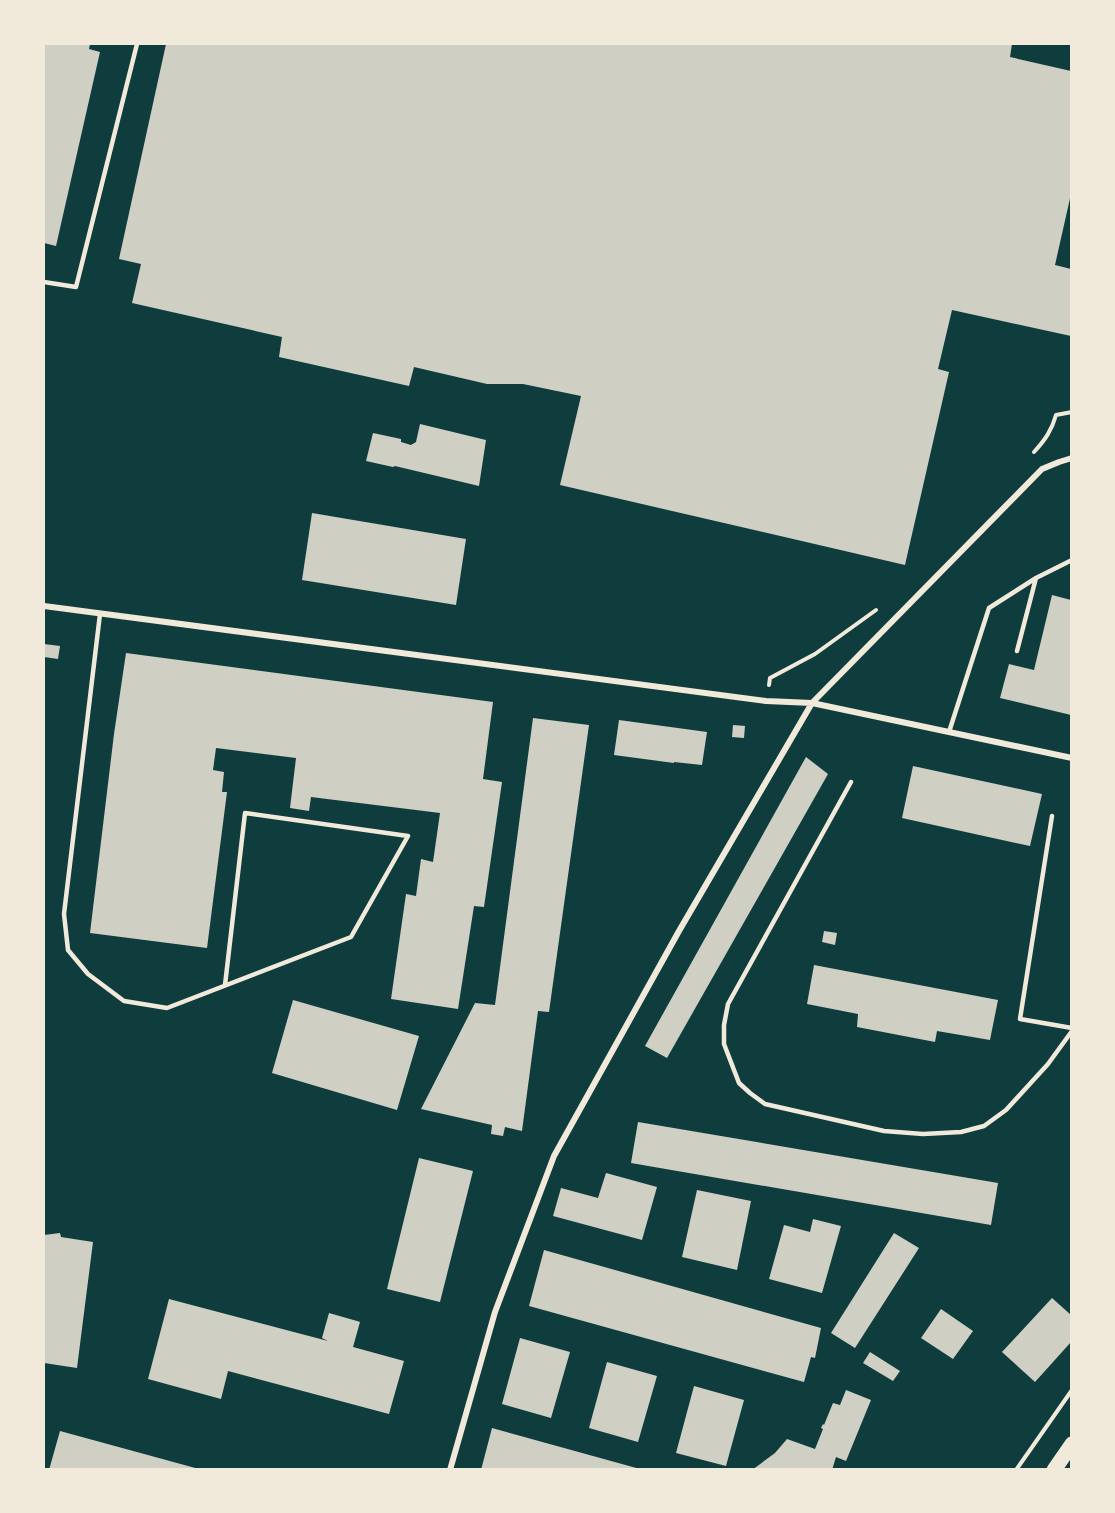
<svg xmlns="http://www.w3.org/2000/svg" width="1115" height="1513" viewBox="0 0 1115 1513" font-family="'Fira Sans Condensed',sans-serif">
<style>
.building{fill:#cfcfc3}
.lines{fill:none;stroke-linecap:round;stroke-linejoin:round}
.path{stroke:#f1e9da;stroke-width:4}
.service{stroke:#f1e9da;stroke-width:4.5}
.minor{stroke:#f1e9da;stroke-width:6}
.primary{stroke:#f1e9da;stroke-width:15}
</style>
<rect width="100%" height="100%" fill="#0f3d3e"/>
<path class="building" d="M44 44H90L89 49 100 52 56 246 44 243Z
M166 44H1012L1010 57 1071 71V194L1055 265 1071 269V336L952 310 938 369 949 372 905 565 560 485 581 396 523 384H487L414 367 409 386 279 357 282 337 132 303 141 264 119 259Z
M420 424 486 440 479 486 395 466 393 467 366 461 373 433 401 439V442L411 445 416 442Z
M312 513 466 539 456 605 302 580Z
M1052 595 1071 600V715L1000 698 1009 664 1034 670Z
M44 644 60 646 58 659 44 657Z
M126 653 493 702 483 779 502 782 484 907 474 906 458 1009 391 999 406 894 416 896 421 859 433 862 440 813 311 797 309 811 290 808 296 758 216 748 213 770 224 772 222 792H227L207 948 90 933 114 734Z
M533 718 589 725 549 1012 538 1011 522 1131 505 1127 503 1136 491 1134 492 1125 421 1109 475 1003 495 1005Z
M619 720 707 732 702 765 674 762V763L614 755Z
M733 725 745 726 744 738 732 737Z
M806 757 828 774 667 1058 645 1046Z
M913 766 1042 794 1030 846 902 818Z
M824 931 837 933 835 945 822 942Z
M814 965 998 1000 990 1040 937 1031 935 1042 857 1027 858 1014 807 1004Z
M293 1000 419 1036 397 1110 272 1073Z
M638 1122 998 1183 991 1225 631 1163Z
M419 1158 473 1171 440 1302 387 1289Z
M606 1173 657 1187 642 1240 553 1216 561 1188 598 1198Z
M697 1190 751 1201 737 1270 682 1257Z
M813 1219 841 1226 822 1293 769 1279 784 1225 810 1232Z
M60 1233 61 1237 93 1242 77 1368 44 1363V1235Z
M894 1233 919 1248 855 1348 831 1333Z
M544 1250 821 1328 815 1358 811 1357 804 1382 529 1306Z
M1052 1298 1071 1315V1342L1035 1382 1002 1352Z
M169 1299 328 1341 322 1338 329 1313 357 1321 360 1322 353 1347 404 1361 389 1414 228 1371 221 1399 148 1379Z
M941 1309 973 1331 953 1359 921 1338Z
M520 1338 570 1352 551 1418 502 1404Z
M870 1352 900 1371 893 1381 863 1363Z
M607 1362 657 1376 638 1442 589 1428Z
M694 1386 744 1400 726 1466 676 1453Z
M846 1390 871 1400 846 1461 836 1457 832 1470H752L775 1453 787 1439 815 1449 823 1429 821 1428 823 1424 824 1425 833 1403 840 1405Z
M492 1428 640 1469 639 1470H481Z
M60 1431 199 1469V1470H49Z"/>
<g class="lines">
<path class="path" d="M1034 452C1045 440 1052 430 1056 415L1072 412
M769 685 770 678 815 654 876 610
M1016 1470 1072 1390"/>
<path class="service" d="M44 282 76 287 137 44
M100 614 64 914 68 950 88 974 124 1001 167 1008 351 937 408 836 245 813 225 985
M1017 651 1036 578
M949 732 989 608 1036 578 1072 560
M851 782 728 1004 724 1025V1044L739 1083 750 1093 765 1104 884 1131 923 1134 961 1132 984 1126 1006 1110 1048 1064 1072 1031
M1052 816 1020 1019 1072 1028"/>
<path class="minor" d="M44 606 766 701 812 703 1072 758
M450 1470 495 1312 554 1156 679 931 812 703 1042 469 1059 462 1072 458"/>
<path class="primary" d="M1054 1470 1072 1444"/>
</g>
<rect width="1115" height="1513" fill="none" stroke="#f1e9da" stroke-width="90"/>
</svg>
